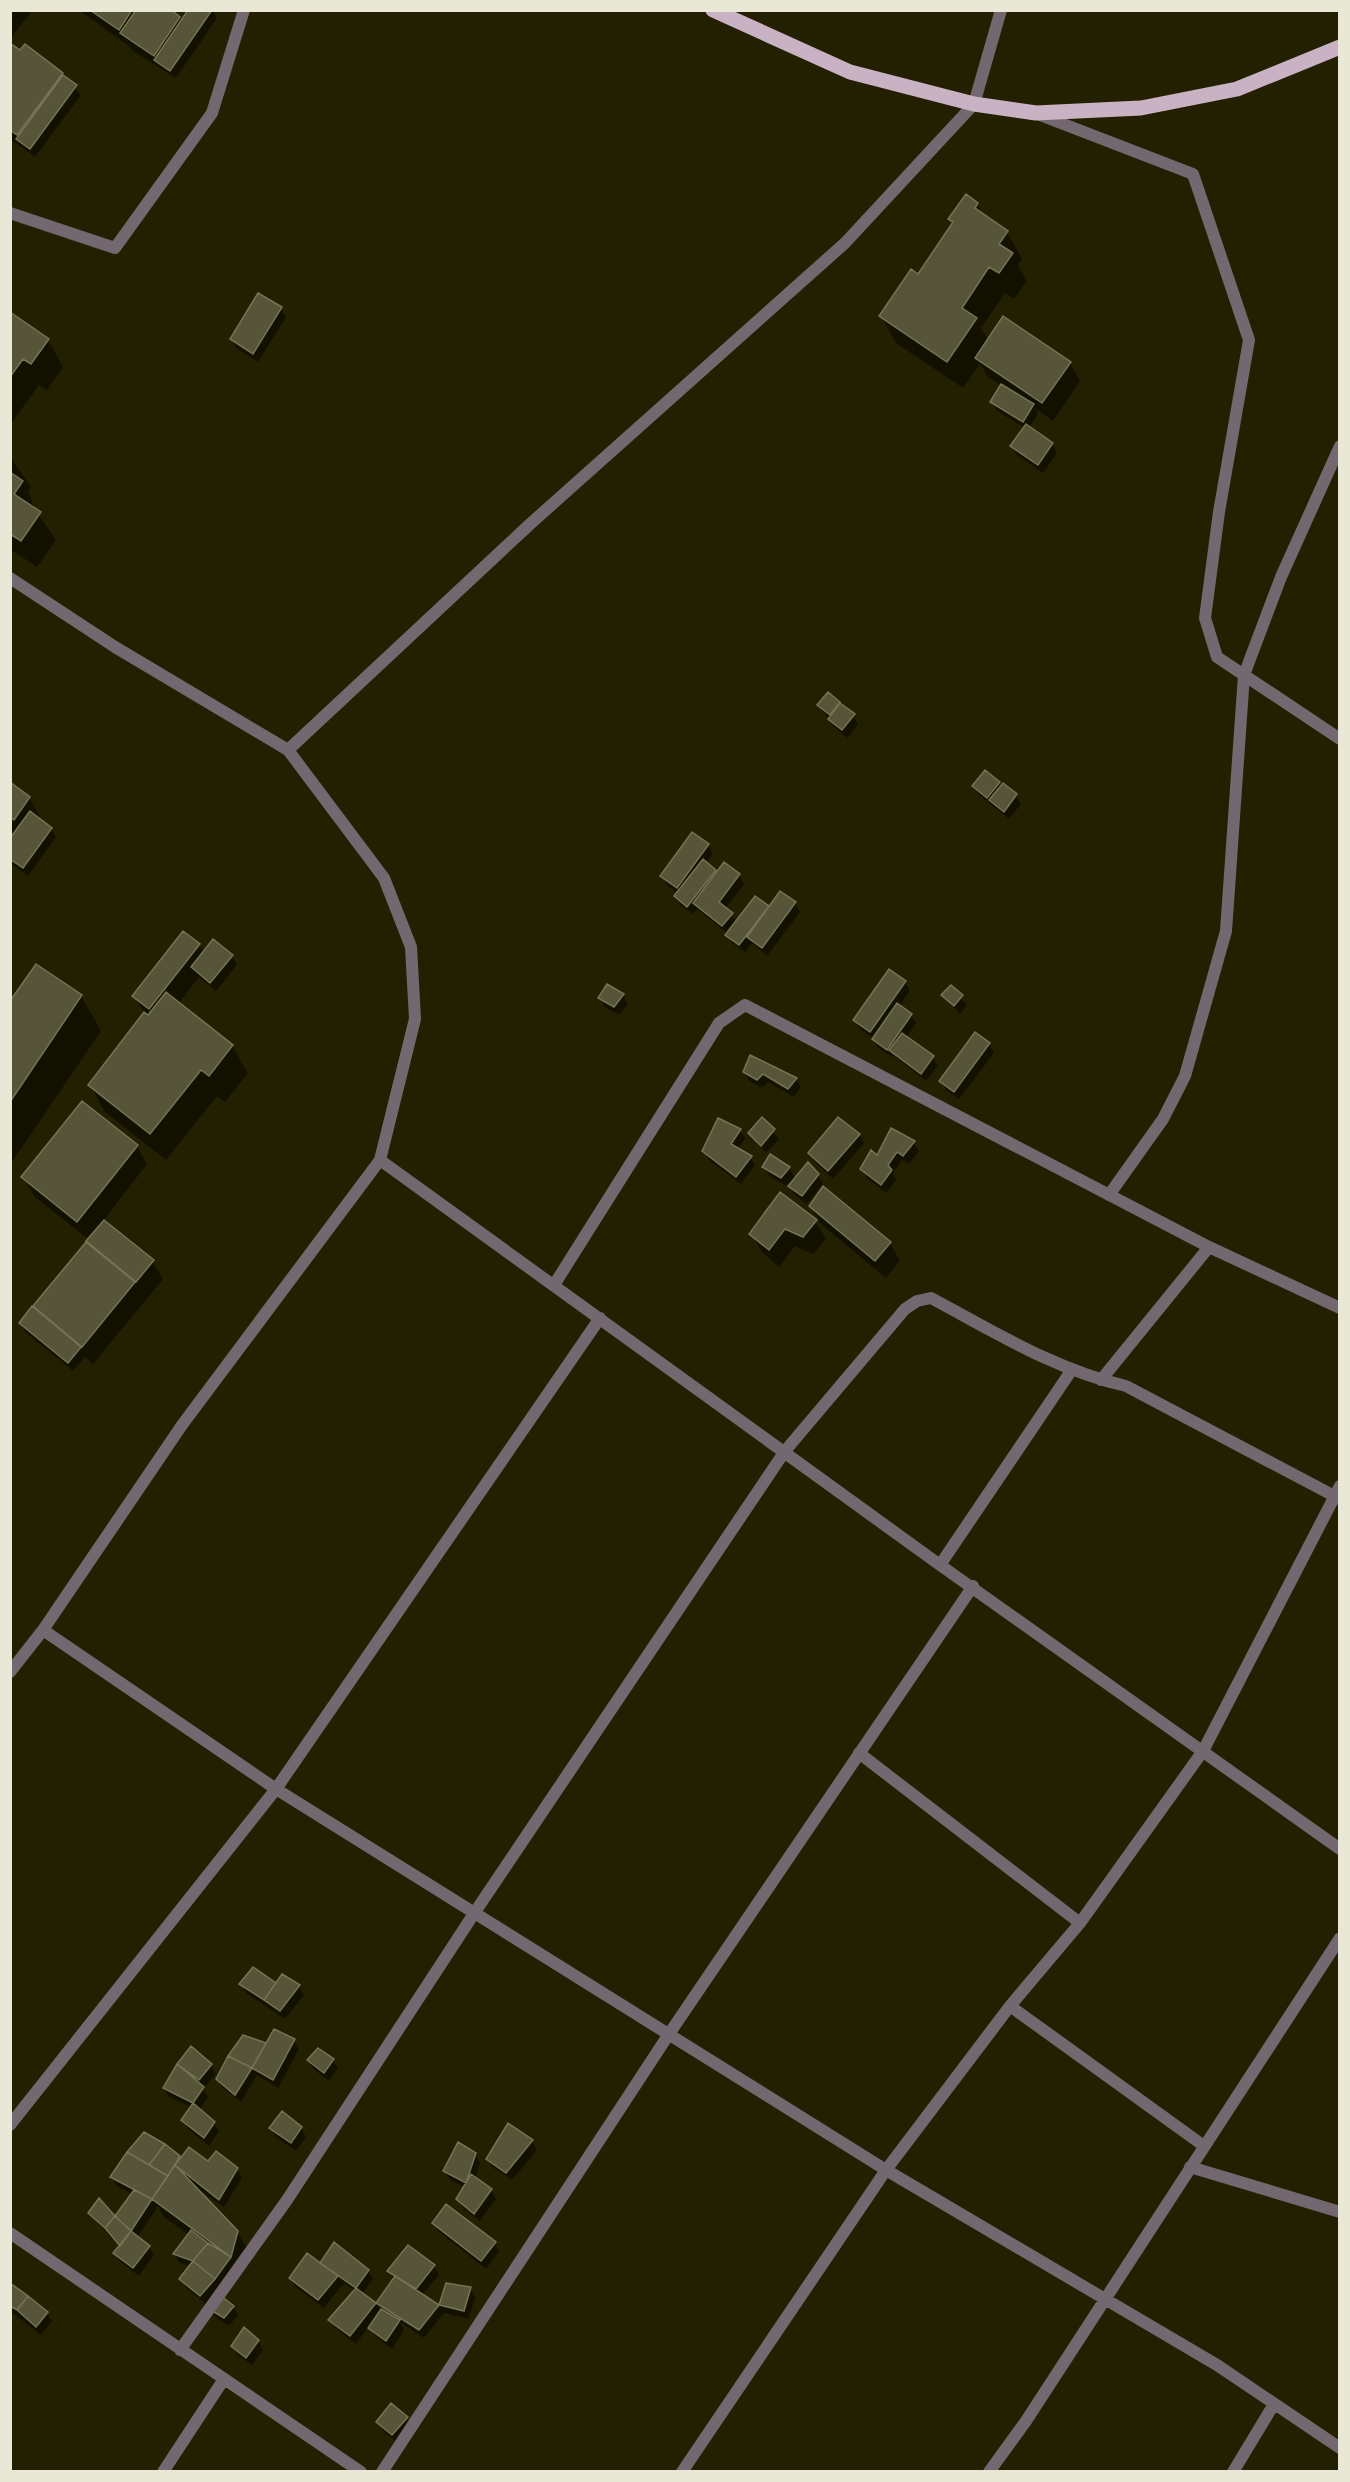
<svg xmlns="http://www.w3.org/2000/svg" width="1350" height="2482" viewBox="0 0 1350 2482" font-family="Raleway,sans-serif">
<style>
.shadow{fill:#0007}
.building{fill:#565439;stroke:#767452;stroke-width:1.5}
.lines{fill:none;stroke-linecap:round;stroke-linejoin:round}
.street{stroke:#736870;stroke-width:12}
.primary{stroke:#c8b2c3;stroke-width:15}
</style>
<rect width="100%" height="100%" fill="#232001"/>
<path class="shadow" d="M10 10H33L10 39Z
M79 10H168L182 22 190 10H213L217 18 176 78 133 51 130 47Z
M10 45 62 74 81 95 35 157 10 139Z
M977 204 984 217 1007 232 1022 259 1018 266 1027 281 1014 299 1005 293 981 328 989 341 1070 363 1080 381 1053 421 1035 408 1038 414 1029 428 1052 444 1057 453 1043 473 1017 455 1012 446 1025 428 997 411 992 402 1002 386 988 377 980 363 963 388 896 343 881 316 919 276 953 225 950 220Z
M281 309 286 317 258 362 236 348 231 339Z
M10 314 48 340 63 367 47 390 39 385 10 425Z
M10 457 31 487 28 491 36 511 56 540 37 567 10 549Z
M828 694 853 715 858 724 848 738 835 728 819 705Z
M999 783 1016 795 1021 804 1009 819 979 795 974 786Z
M10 784 29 798 40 816 38 819 51 829 56 837 28 876 10 863Z
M708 845 713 854 706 863 717 874 724 864 739 875 744 884 725 909 737 922 755 898 769 909 795 903 800 912 767 956 752 943 745 952 732 943 728 934 697 909 693 914 680 905 675 896 678 893 667 885 662 876Z
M199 945 204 953 232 956 237 965 216 991 199 977 178 1004 232 1046 248 1073 225 1102 217 1096 166 1160 105 1112 90 1085 145 1014 134 996Z
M905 982 910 991 899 1006 911 1015 916 1023 906 1038 933 1057 938 1066 926 1081 894 1056 893 1057 878 1048 873 1038 860 1029 855 1020Z
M951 987 967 1005 960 1014 943 996Z
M623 995 628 1004 619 1015 605 1007 600 998Z
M81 996 101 1031 10 1165V1004Z
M989 1044 994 1053 959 1099 946 1090 941 1081Z
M750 1057 796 1079 801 1087 794 1097 768 1082 762 1088 749 1081 744 1072Z
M762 1119 779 1139 766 1153 750 1133Z
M740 1130 745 1138 738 1149 750 1157 755 1165 741 1184 709 1160 704 1151Z
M859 1135 864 1143 833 1179 815 1162 810 1153Z
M914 1143 919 1151 909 1164 902 1160 893 1173 896 1180 886 1193 867 1178 862 1169 878 1158Z
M137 1146 147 1164 103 1221 152 1261 163 1279 93 1364 85 1357 73 1371 25 1332 20 1323 39 1313 35 1306 89 1240 34 1196 23 1177Z
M764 1167 789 1168 796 1179 818 1175 823 1184 807 1204 795 1195 788 1184 787 1186 769 1176Z
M810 1206 890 1243 900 1261 886 1278 821 1224Z
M815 1221 826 1239 813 1254 795 1246 779 1267 762 1252 751 1234Z
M283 1976 299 1986 304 1995 285 2019 246 1993 241 1984 277 1985Z
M275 2031 294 2041 299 2049 278 2088 257 2075 241 2102 223 2088 217 2079 244 2037 266 2045Z
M192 2048 211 2065 216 2074 203 2089 208 2097 199 2110 214 2123 219 2131 209 2146 188 2129 183 2120 191 2107 169 2097 164 2088Z
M309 2060H333L338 2068 329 2081 314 2069Z
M282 2113 301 2128 306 2137 296 2151 276 2137 271 2128Z
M532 2141 537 2150 512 2180 492 2167 487 2159Z
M475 2154 480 2163 475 2179 491 2190 496 2199 480 2221 463 2208 458 2199 465 2187 450 2180 445 2171Z
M179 2157 181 2160 237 2169 242 2178 224 2207 190 2184 237 2231 248 2250 206 2304 186 2288 181 2279 191 2267 179 2262 175 2254 189 2235 164 2217 158 2206 137 2238 149 2247 154 2255 139 2276 120 2262 115 2253 120 2248 90 2213 115 2218 132 2194 117 2186 112 2177Z
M434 2223 494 2243 499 2251 486 2269 439 2232Z
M321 2265 368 2271 373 2279 362 2294 376 2305 394 2281 389 2271 434 2266 439 2275 422 2295 440 2307 447 2284 470 2288 475 2297 469 2319 444 2313 424 2338 400 2322 404 2330 392 2349 375 2336 369 2326 356 2344 335 2328 330 2320 355 2291 344 2283 324 2308 295 2287 290 2278Z
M10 2285 47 2313 52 2321 41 2335 10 2311Z
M233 2307 238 2315 229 2326 216 2318 211 2309Z
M258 2341 263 2350 252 2365 238 2355 233 2346Z
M407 2418 412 2427 397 2442 383 2431 378 2422Z"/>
<path class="building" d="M90 10H132L119 30Z
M136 10H171L180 17 154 56 120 33Z
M188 10H212L170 71 154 60Z
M10 43 20 50 25 44 63 73 17 135 10 130Z
M63 75 77 85 30 149 16 139Z
M966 194 978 203 975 208 1008 231 999 244 1013 253 999 273 989 267 962 308 977 318 947 362 879 316 911 269 918 274 953 222 948 219Z
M258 293 282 307 253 354 230 339Z
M10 312 49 339 31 364 23 359 10 377Z
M1003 316 1071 362 1042 403 975 358Z
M1001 384 1034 404 1023 422 990 402Z
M1026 424 1053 443 1038 465 1010 446Z
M10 472 23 481 14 494 41 512 21 541 10 534Z
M828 692 840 702 830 715 817 705Z
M840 703 855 714 842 730 828 719Z
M985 770 1000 782 987 798 972 786Z
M10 782 30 797 14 820 10 817Z
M1003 783 1017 794 1004 812 989 800Z
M30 811 52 828 23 868 10 859V838Z
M692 832 709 844 677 888 660 876Z
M703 859 716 870 687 907 674 896Z
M724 862 740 874 719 902 733 913 722 926 693 903Z
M780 891 796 902 762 948 747 937Z
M755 896 769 906 739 945 725 935Z
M183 931 200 944 149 1009 132 996Z
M213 939 233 955 210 983 191 967Z
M36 964 82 995 10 1102V1001Z
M889 969 906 981 870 1032 853 1020Z
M607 984 624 994 614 1007 598 998Z
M951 985 963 995 954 1006 941 995Z
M166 992 233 1045 209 1076 201 1070 150 1134 88 1085 144 1012 148 1015Z
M897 1003 912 1014 887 1050 872 1039Z
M975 1032 990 1043 954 1092 939 1081Z
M902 1033 934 1056 921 1074 889 1050Z
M750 1055 797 1078 788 1089 763 1074 757 1080 743 1072Z
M82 1101 138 1145 77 1222 21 1177Z
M762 1117 775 1129 761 1146 748 1133Z
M838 1117 860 1134 828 1171 808 1153Z
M718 1118 741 1129 731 1144 752 1156 736 1177 702 1151Z
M891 1128 915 1141 903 1156 897 1152 888 1165 892 1170 881 1185 860 1169 871 1150 877 1155Z
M770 1154 790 1167 781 1178 762 1167Z
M808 1162 819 1174 802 1196 788 1186Z
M823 1186 891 1242 875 1261 809 1206Z
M780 1192 817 1220 803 1237 785 1229 769 1250 749 1234Z
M104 1220 154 1260 136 1282 86 1241Z
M86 1242 135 1282 82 1347 33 1306Z
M32 1306 81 1347 68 1363 19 1323Z
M253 1967 276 1983 264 2000 239 1984Z
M282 1974 300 1985 280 2011 264 2000Z
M274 2029 295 2039 273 2080 252 2068Z
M243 2035 266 2043 252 2068 228 2056Z
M191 2046 212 2064 199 2080 177 2064Z
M318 2048 334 2059 324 2073 307 2060Z
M228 2056 252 2068 235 2095 216 2079Z
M177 2064 204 2087 193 2103 163 2088Z
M193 2103 215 2122 204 2138 181 2120Z
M282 2111 302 2127 291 2143 269 2128Z
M508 2123 533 2140 506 2173 486 2159Z
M144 2132 165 2144 149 2165 127 2152Z
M458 2142 476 2153 466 2183 443 2171Z
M165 2144 180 2156 168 2176 149 2165Z
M189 2147 208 2161 216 2151 238 2168 219 2200 175 2165Z
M127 2152 168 2176 152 2199 110 2177Z
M175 2165 238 2231 231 2257 152 2199Z
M471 2174 492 2189 474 2214 456 2199Z
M134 2190 152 2199 131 2231 115 2216Z
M99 2198 115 2216 105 2228 88 2213Z
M446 2204 496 2242 481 2261 432 2223Z
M115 2216 131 2231 120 2246 105 2228Z
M191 2230 208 2243 188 2267 193 2261 173 2254Z
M131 2231 150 2246 133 2268 113 2253Z
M334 2242 369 2270 356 2288 320 2263Z
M208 2243 231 2257 215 2279 193 2261Z
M408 2245 435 2265 416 2289 387 2271Z
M307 2253 338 2276 318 2300 289 2278Z
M193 2261 215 2279 200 2296 179 2279Z
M395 2276 439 2305 419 2330 376 2303Z
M10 2283 28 2296 17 2310 10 2306Z
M446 2283 471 2287 464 2311 439 2305Z
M356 2288 376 2303 350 2336 328 2320Z
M220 2295 234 2306 224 2318 209 2309Z
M28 2296 48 2312 36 2327 17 2310Z
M381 2309 400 2320 386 2341 368 2328Z
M244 2327 259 2340 246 2358 231 2346Z
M391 2403 408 2417 392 2435 376 2422Z"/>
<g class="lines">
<path class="street" d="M1040 115 1193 174 1249 340 1219 512 1205 618 1217 657 1340 739
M10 213 115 248 212 113 244 10
M10 578 115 647 288 750 384 878 411 947 415 1019 380 1160 182 1425 43 1630 10 1672
M288 750 529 525 845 243 974 104 1001 10
M380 1160 940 1565 1340 1849
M1109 1195 1163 1119 1185 1076 1226 931 1244 675 1281 577 1340 446
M554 1285 719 1023 745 1005 1209 1247 1340 1308
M1101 1380 1209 1247
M940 1565 1071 1371
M43 1630 276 1789 886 2170 1217 2365 1340 2448
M859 1753 1080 1923
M1010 2006 1204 2146
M10 2125 276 1789 600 1318
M1190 2167 1340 2212
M10 2233 361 2472
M180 2350 287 2200 475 1912 785 1451 905 1309 917 1301 931 1298C995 1332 1055 1370 1126 1386L1340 1499
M163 2472 224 2379
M382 2472 669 2034 973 1586
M682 2472 886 2170 1010 2006 1080 1923 1203 1751 1340 1486
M989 2472 1026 2421 1340 1938
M1233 2472 1274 2404"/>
<path class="primary" d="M713 10 850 72 974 104 1036 113 1141 108 1237 89 1340 47"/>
</g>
<rect width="1350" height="2482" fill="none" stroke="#e9e8d6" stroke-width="24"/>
</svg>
